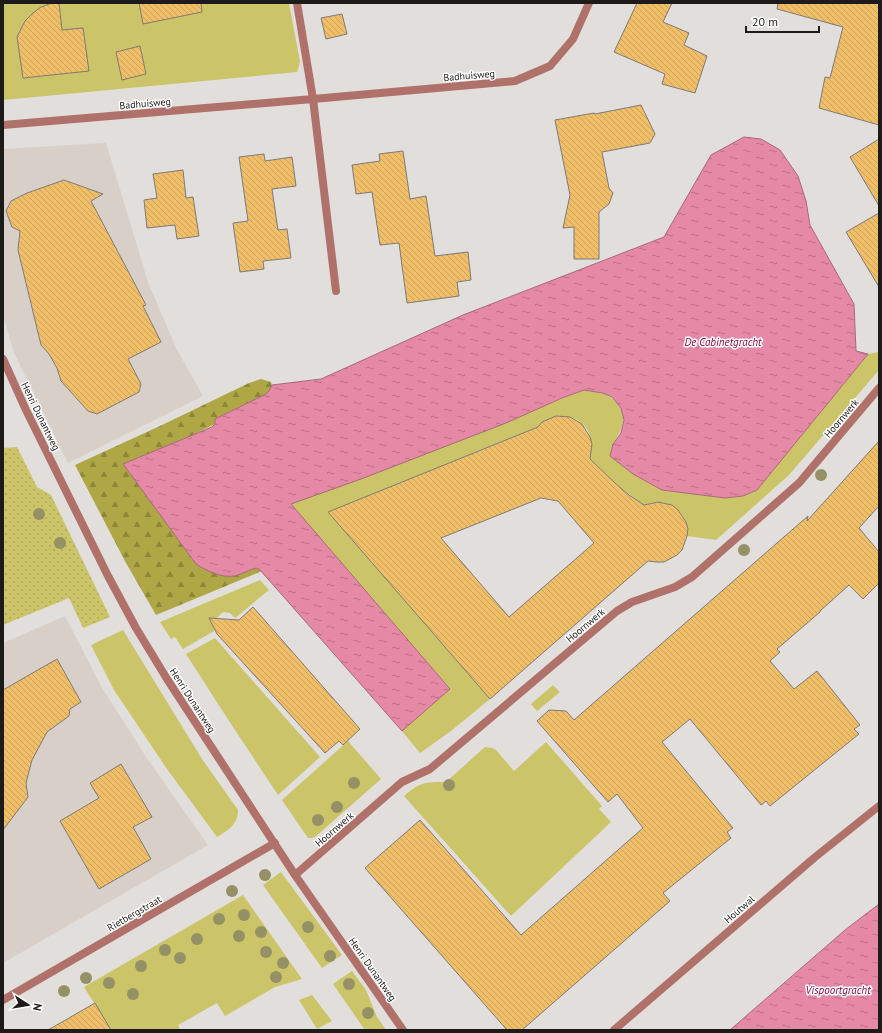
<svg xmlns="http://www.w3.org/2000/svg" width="882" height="1033" viewBox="0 0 882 1033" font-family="'PT Sans',sans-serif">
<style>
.built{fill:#d9cfc9}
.grass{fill:#cbc468}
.forest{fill:url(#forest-firs)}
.park{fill:url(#park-dots)}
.water{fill:url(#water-ripples);stroke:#a9687c}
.building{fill:url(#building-back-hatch);stroke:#7c7b78;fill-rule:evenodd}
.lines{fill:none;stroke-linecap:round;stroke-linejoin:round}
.minor{stroke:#af716a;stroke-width:8}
.tertiary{stroke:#af716a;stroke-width:8}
.tree{fill:#959065}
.labels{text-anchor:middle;stroke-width:3;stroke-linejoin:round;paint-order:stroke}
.street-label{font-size:10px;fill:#1c1b1a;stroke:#fff}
.water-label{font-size:11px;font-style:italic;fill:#78033c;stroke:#fff}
</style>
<defs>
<pattern id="forest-firs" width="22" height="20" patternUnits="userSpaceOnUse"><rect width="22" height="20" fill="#afa746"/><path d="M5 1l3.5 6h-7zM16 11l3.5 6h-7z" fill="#8e873a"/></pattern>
<pattern id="park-dots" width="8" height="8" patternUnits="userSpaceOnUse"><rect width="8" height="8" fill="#cbc468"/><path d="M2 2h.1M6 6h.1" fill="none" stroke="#aea85a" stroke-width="1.8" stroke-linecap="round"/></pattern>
<pattern id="water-ripples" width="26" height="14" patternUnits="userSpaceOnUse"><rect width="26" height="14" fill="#e689a6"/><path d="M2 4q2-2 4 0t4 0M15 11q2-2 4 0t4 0" fill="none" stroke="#ba6f86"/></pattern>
<pattern id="building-back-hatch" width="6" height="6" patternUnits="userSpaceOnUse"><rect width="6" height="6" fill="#f0bd68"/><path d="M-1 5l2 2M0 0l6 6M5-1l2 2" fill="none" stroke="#cda25a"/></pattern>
</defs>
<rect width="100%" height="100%" fill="#e1dedc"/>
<path class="built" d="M106 143 148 282 176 348 203 396 68 463 14 353 3 315V149Z
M65 616 101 686 146 757 208 845 3 963V643Z"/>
<path class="grass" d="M3 3H289L300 62 297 72 3 100Z
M879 352V370L789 475 716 540 687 536C688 510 668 496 644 505 624 491 606 475 589 458 590 453 592 447 591 442 589 414 555 409 538 427L328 512 490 699 451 731 420 753 402 731 450 689 290 504 584 390C590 391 597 391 603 393 608 395 612 398 616 402 629 416 622 430 613 444L662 490 725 498 743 496 757 490 868 354Z
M260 580 269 590 235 618 230 613 223 612C216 618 214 622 214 631L183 649 175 637 171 639 160 622Z
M123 630 202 759 238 810C238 825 228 830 217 837L167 769 114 690 91 645Z
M215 638 320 757 278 795 231 724 186 654Z
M553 685 560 692 537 711 531 704Z
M348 741 381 779 315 837 312 838H308L282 800Z
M546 742 602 806 599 809 611 822 511 916 404 796C420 782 425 782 446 782L485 747 492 748 496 750 514 771Z
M281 872 342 955 322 968 263 885Z
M243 895 302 979 275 987 225 1016 217 1003 178 1025 180 1030H111L84 987Z
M352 971 366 990 377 1017 386 1030H365L333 984Z
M312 995 332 1021 317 1029 299 1000Z"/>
<path class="forest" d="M261 379 271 382 272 385 269 391 266 394 215 419V424L191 436 170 528 193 560 201 567 247 570 256 567 262 571 156 615 126 563 75 465 162 425 249 383Z"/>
<path class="park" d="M17 447 37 487 51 495 110 617 83 628 69 598 3 625V448Z"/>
<path class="water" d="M744 137 761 139 780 150 798 176 806 201 810 225 854 304 856 351 868 354 757 490 743 496 725 498 662 490 633 474 610 456 613 444 621 433 624 420 621 408 612 397 603 393 584 390 562 398 506 423 361 479 291 504 450 689 402 731 260 570 256 568C249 570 242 574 235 576 221 578 207 571 196 564L123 464 212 427 215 424V419L266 394 269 391 272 385 321 379 463 315 664 237 711 155Z
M879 904V1030H730L845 930Z"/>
<path class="building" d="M52 3H59L62 30 83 28 89 71 23 78 17 37 25 21 33 13 41 7Z
M139 3H201L202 12 143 24Z
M637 3H672L663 22 689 33 684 45 707 56 695 93 662 84 665 74 614 52Z
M778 3H879V125L819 108 825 77 830 78 843 27 777 9Z
M342 14 347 34 326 39 321 18Z
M140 46 146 74 122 80 116 52Z
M641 105 655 134 650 143 602 152 609 188 613 193 609 204 599 212V259H574V227L563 228 570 195 555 120 594 113 595 114Z
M879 139V206L850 157Z
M403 151 410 199 426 196 435 256 468 252 471 280 457 282 459 296 407 303 399 243 380 245 372 192 356 194 352 165 380 161 379 154Z
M264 154 265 161 292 157 296 186 272 189 278 230 287 229 291 258 263 261 264 269 240 272 233 223 248 221 239 157Z
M183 170 186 198 193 197 199 236 177 239 175 225 147 228 144 200 157 198 153 174Z
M64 180 103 194 91 201 146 305 143 306 161 342 128 359 141 384 139 392 97 414 88 411 61 381 57 368 49 354 41 345 18 250 20 231 12 227 6 211 11 201 27 193Z
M879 213V287L846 232Z
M556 416 570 417 582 424 590 437 592 444 590 459 615 483 629 495 644 505 658 502 672 505 678 510 686 522 688 529 687 536 682 550 677 555 664 562H657L648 561 490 699 328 512 538 427 542 422ZM541 498 558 501 594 543 509 617 441 538Z
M879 441V506L859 528 879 552V583L863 599 849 585 820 611V612L777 649 780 652 770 661 794 689 817 671 860 725 854 729 859 734 770 806 766 801 761 805 690 719 662 742 733 828 727 832 731 838 663 893 670 901 522 1030H507L365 868 420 820 521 935 643 828 617 794 608 802 537 721 549 710 566 711 574 720 808 516 807 521Z
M253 607 360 729 343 745 339 741 325 753 217 634 209 618 239 620Z
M57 659 81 702 70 709 69 716 47 732 32 760 26 783 28 797 3 830V690Z
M121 764 152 817 133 827 151 859 99 889 60 821 99 798 90 783Z
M95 1003 111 1030H48Z"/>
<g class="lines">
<path class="minor" d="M297 3 313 99 336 291
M3 125 313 99 515 81 550 66 573 39 589 3
M3 359 26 410 108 576 136 628 167 679 295 875 403 1030
M295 875 402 782 430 769 617 611 632 602 675 587 692 577 799 483 879 388
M3 1000 275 843"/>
<path class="tertiary" d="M614 1030 814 858 879 806"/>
</g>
<g class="tree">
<circle cx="821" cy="475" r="6"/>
<circle cx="39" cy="514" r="6"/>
<circle cx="60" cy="543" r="6"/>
<circle cx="744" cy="550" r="6"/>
<circle cx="354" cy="783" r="6"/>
<circle cx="449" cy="785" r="6"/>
<circle cx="337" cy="807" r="6"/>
<circle cx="318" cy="820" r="6"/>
<circle cx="265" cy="875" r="6"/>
<circle cx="232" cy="891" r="6"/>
<circle cx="244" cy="915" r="6"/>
<circle cx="219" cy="919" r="6"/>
<circle cx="308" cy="927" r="6"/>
<circle cx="261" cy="932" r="6"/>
<circle cx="239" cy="936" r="6"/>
<circle cx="197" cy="939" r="6"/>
<circle cx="165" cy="950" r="6"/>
<circle cx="266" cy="952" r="6"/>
<circle cx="330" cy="956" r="6"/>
<circle cx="180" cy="958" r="6"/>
<circle cx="283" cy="963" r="6"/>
<circle cx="141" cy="966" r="6"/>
<circle cx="276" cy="977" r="6"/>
<circle cx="86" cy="978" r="6"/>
<circle cx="109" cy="983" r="6"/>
<circle cx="349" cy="984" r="6"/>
<circle cx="64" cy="991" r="6"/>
<circle cx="133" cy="994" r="6"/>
<circle cx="368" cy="1013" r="6"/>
</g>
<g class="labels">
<g class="street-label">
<text transform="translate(469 75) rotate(-5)" y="4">Badhuisweg</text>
<text transform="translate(145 103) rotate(-5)" y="4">Badhuisweg</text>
<text transform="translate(41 416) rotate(64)" y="4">Henri Dunantweg</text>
<text transform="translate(841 418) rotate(-50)" y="4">Hoornwerk</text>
<text transform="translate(585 625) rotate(-40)" y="4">Hoornwerk</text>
<text transform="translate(193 700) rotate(57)" y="4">Henri Dunantweg</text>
<text transform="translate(334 829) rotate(-41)" y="4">Hoornwerk</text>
<text transform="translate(739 909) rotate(-41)" y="4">Houtwal</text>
<text transform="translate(134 913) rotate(-30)" y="4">Rietbergstraat</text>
<text transform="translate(373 969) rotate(55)" y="4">Henri Dunantweg</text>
</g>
<g class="water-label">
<text x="723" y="346">De Cabinetgracht</text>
<text x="838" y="994">Vispoortgracht</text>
</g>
</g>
<rect width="882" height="1033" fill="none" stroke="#1c1b1a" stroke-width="8"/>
<g transform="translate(28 1005) rotate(102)" stroke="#ffffff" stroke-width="3" paint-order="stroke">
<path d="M0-3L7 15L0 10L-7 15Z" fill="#1c1b1a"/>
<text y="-6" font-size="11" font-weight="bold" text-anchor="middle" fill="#1c1b1a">N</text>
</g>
<path d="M746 26v6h73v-6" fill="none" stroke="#1c1b1a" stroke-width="2"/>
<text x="752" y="26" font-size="12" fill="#1c1b1a" stroke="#ffffff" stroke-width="3" paint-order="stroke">20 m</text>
</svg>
